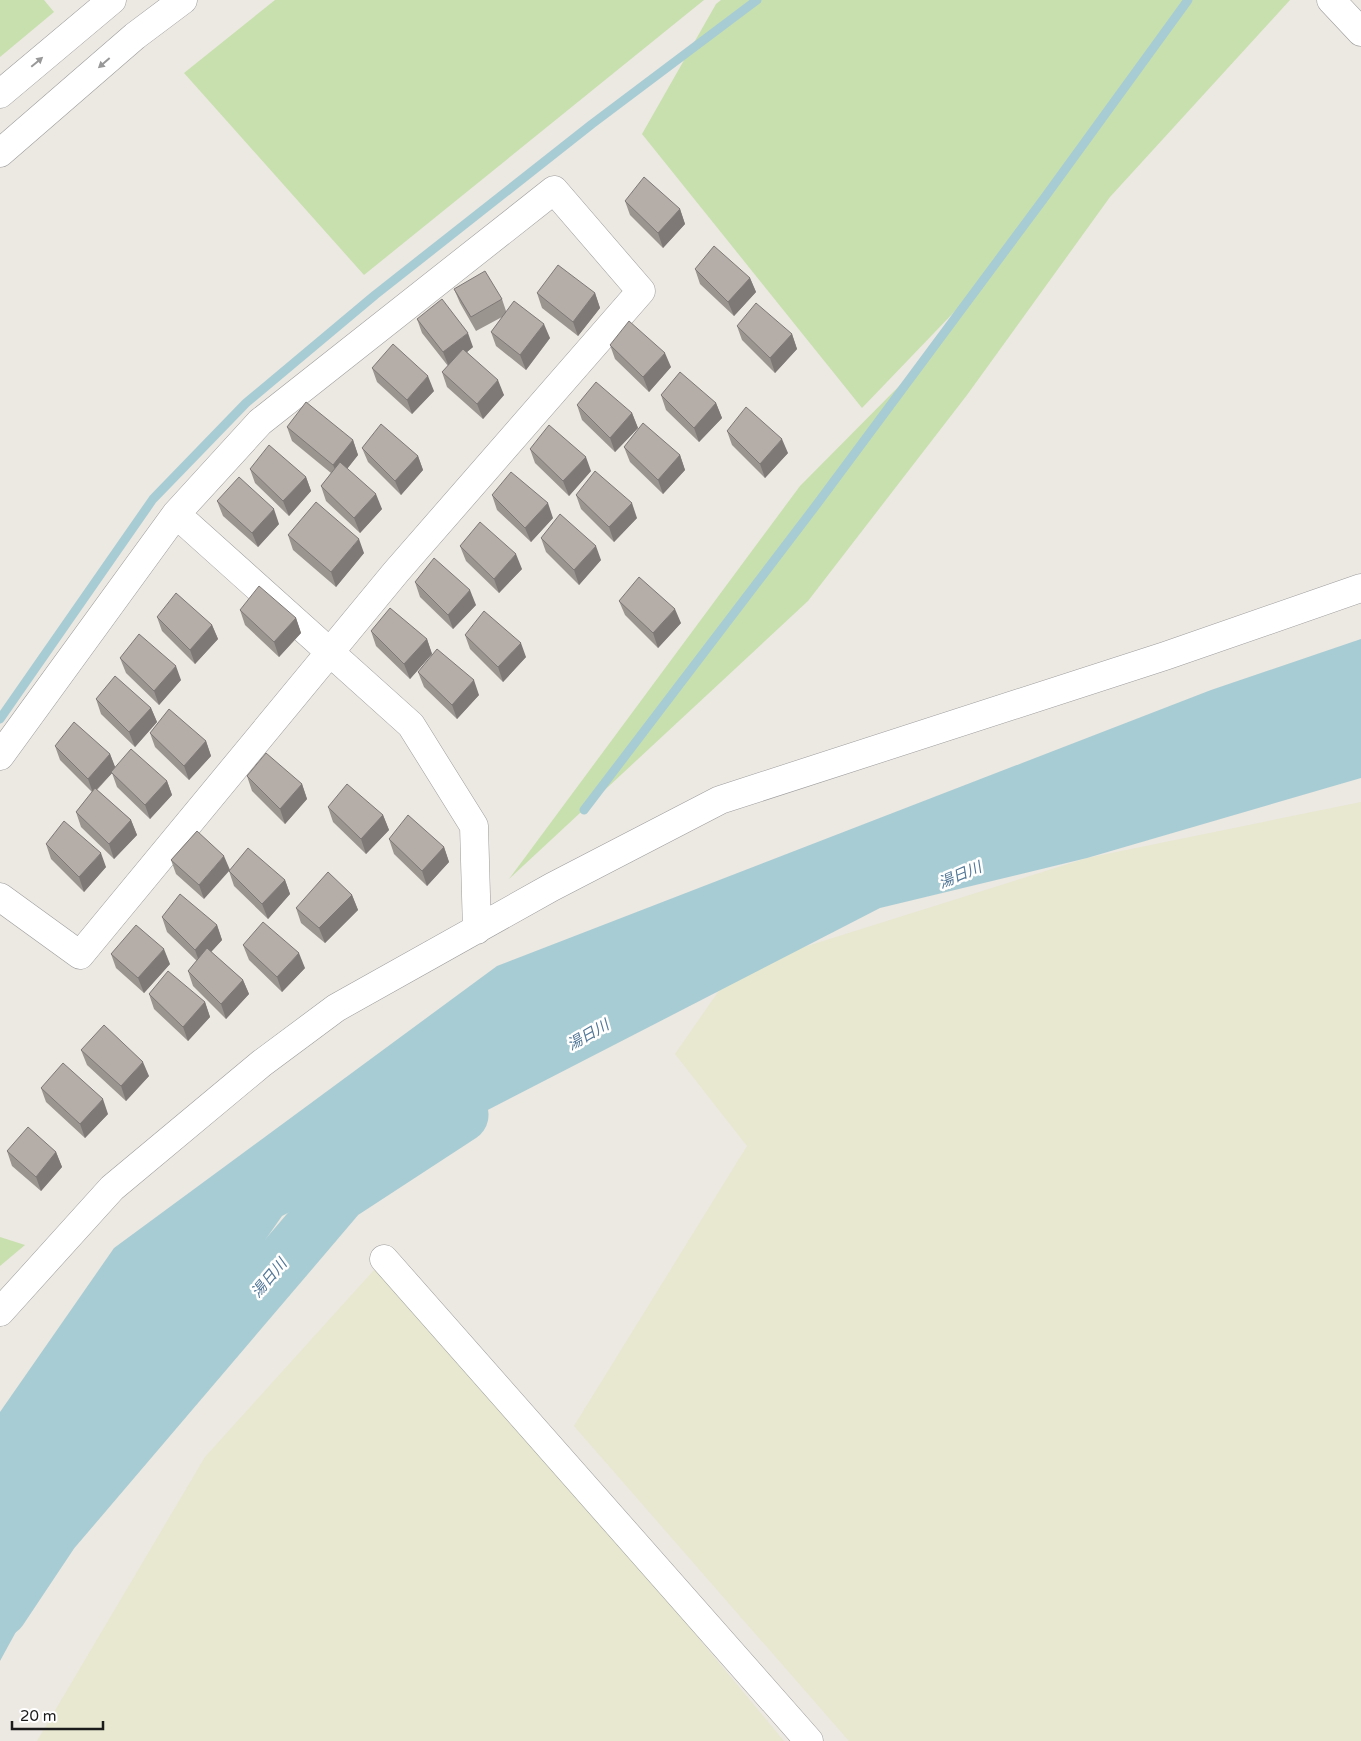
<svg xmlns="http://www.w3.org/2000/svg" width="1361" height="1741" viewBox="0 0 1361 1741" font-family="'Varela Round','Noto Sans JP',sans-serif">
<style>
.farmland{fill:#e7e8cf}
.grass{fill:#c8e0ae}
.water{fill:#a8ccd4}
.lines{fill:none;stroke-linecap:round;stroke-linejoin:round}
.stream{stroke:#a8ccd4;stroke-width:9}
.river{stroke:#a8ccd4;stroke-width:55}
.minor-casing{stroke:#9c9c9c;stroke-width:29}
.minor{stroke:#fff;stroke-width:28}
.wall{fill:#9b9590}
.shaded-wall{fill:#7e7976}
.building{fill:#b4ada8;stroke:#7e7976}
.oneway{fill:#989898}
.labels{text-anchor:middle;stroke-width:5;stroke-linejoin:round;paint-order:stroke}
.water-label{font-size:15px;font-style:italic;fill:#527797;stroke:#fff}
</style>
<rect width="100%" height="100%" fill="#ece8e2"/>
<path class="farmland" d="M1361 802V1741H849L574 1426 747 1146 675 1054 734 969 1087 858Z
M384 1259 784 1741H37L205 1457Z"/>
<path class="grass" d="M0 0H44L54 12 0 57Z
M275 0H704L364 275 184 73Z
M721 0H1290L1110 197 967 395 808 601 509 879 800 486 920 365 982 283 862 408 642 134 716 4Z
M0 1237 25 1245 0 1266Z"/>
<path class="water" d="M1361 639V778L1087 858 880 908 282 1216 104 1471 0 1661V1412L114 1248 497 966 1211 690Z"/>
<g class="lines">
<path class="stream" d="M0 719 153 499 246 403 375 295 592 124 757 0
M584 810 817 504 1045 197 1188 0"/>
<path class="river" d="M0 1610 52 1532 340 1194 461 1115"/>
<defs>
<path id="minor" d="M1331 0 1361 32
M0 94 112 0
M0 153 135 36 183 0
M176 514 411 725 474 826 477 930
M0 756 176 514 260 422 554 190 641 291 396 572 80 955 0 897
M384 1259 809 1741
M0 1312 112 1188 262 1063 336 1008 552 887 720 800 1165 656 1361 588"/>
</defs>
<use href="#minor" class="minor-casing"/>
<use href="#minor" class="minor"/>
</g>
<path class="wall" d="M625 201 680 209 685 224 663 248 630 215Z
M695 269 750 278 756 292 734 316 700 284Z
M454 289 502 299 506 311 550 338 526 370 496 346 491 332 502 317 476 331 460 303Z
M537 293H595L600 308 578 336 542 308Z
M417 319 473 347 467 352 504 395 483 419 447 387 442 372 448 366 422 333Z
M737 326 792 334 797 349 775 373 742 340Z
M610 345 671 367 649 392 615 359Z
M372 368 434 391 412 414 377 382Z
M661 395 716 403 722 418 699 442 666 410Z
M577 405 632 413 638 428 615 452 582 420Z
M287 427 353 440 358 455 347 469 382 509 360 533 326 501 321 486 331 473 292 441Z
M727 431 788 453 765 478 732 445Z
M624 447 680 455 685 470 663 494 630 462Z
M362 448 418 456 423 470 401 495 368 462Z
M530 449 591 471 569 496 535 463Z
M250 469 306 477 311 491 289 516 255 483Z
M492 495 553 518 531 542 497 510Z
M576 495 637 518 614 542 581 509Z
M217 501 279 524 258 547 223 516Z
M288 535 364 553 336 587 293 550Z
M541 538 601 560 579 585 546 552Z
M460 546 522 569 499 593 466 561Z
M415 582 476 605 453 629 420 597Z
M619 601 681 623 658 648 625 615Z
M240 610 296 618 301 633 279 657 245 625Z
M157 617 212 625 218 639 195 664 162 631Z
M371 631 427 639 432 654 410 679 376 646Z
M465 635 526 657 503 682 470 649Z
M120 658 181 680 159 705 126 673Z
M418 672 479 695 457 719 424 687Z
M96 699 151 708 157 722 135 747 101 714Z
M150 733 206 741 211 756 189 780 155 747Z
M55 746 110 754 115 768 167 781 172 795 150 819 117 787 112 773 97 790 131 820 137 835 114 859 81 827 76 812 92 792 60 760Z
M247 776 302 784 307 799 285 824 252 791Z
M328 807 383 815 389 830 366 854 333 822Z
M197 831 204 899 176 874 171 860Z
M389 839 444 847 449 862 427 886 394 854Z
M46 844 106 867 84 892 51 859Z
M229 871 285 880 290 894 268 919 234 886Z
M352 895 358 910 325 943 301 923 296 908Z
M162 917 217 925 222 940 211 952 243 980 249 994 226 1019 193 986 188 971 197 961 167 932Z
M243 945 305 968 282 992 249 960Z
M111 954 170 964 144 993 116 968Z
M149 994 205 1002 210 1017 188 1041 154 1009Z
M81 1050 149 1076 126 1101 87 1065Z
M41 1088 108 1114 85 1138 46 1102Z
M7 1151 56 1152 62 1167 41 1191 12 1166Z"/>
<path class="shaded-wall" d="M680 209 685 224 663 248 658 233Z
M750 278 756 292 734 316 728 302Z
M595 293 600 308 578 336 573 322Z
M544 324 550 338 526 370 520 355Z
M468 333 473 347 449 367 443 352Z
M792 334 797 349 775 373 770 358Z
M665 353 671 367 649 392 643 377Z
M428 376 434 391 412 414 407 400Z
M498 380 504 395 483 419 477 404Z
M716 403 722 418 699 442 694 428Z
M632 413 638 428 615 452 610 438Z
M782 439 788 453 765 478 760 464Z
M353 440 358 455 339 479 333 465Z
M680 455 685 470 663 494 658 480Z
M418 456 423 470 401 495 395 481Z
M586 457 591 471 569 496 563 481Z
M306 477 311 491 289 516 283 501Z
M376 494 382 509 360 533 354 518Z
M548 503 553 518 531 542 525 528Z
M632 503 637 518 614 542 609 527Z
M274 509 279 524 258 547 252 533Z
M359 539 364 553 336 587 331 572Z
M596 546 601 560 579 585 574 570Z
M516 554 522 569 499 593 494 579Z
M470 590 476 605 453 629 448 615Z
M675 609 681 623 658 648 653 633Z
M296 618 301 633 279 657 274 642Z
M212 625 218 639 195 664 190 650Z
M427 639 432 654 410 679 404 664Z
M521 643 526 657 503 682 498 667Z
M176 666 181 680 159 705 154 691Z
M474 680 479 695 457 719 452 705Z
M151 708 157 722 135 747 129 732Z
M206 741 211 756 189 780 184 766Z
M110 754 116 769 93 793 88 779Z
M167 781 172 795 150 819 145 805Z
M302 784 307 799 285 824 280 809Z
M383 815 389 830 366 854 361 839Z
M131 820 137 835 114 859 109 844Z
M444 847 449 862 427 886 422 871Z
M101 853 106 867 84 892 79 877Z
M224 856 230 870 204 899 199 885Z
M285 880 290 894 268 919 262 904Z
M352 895 358 910 325 943 319 928Z
M217 925 222 940 200 964 195 950Z
M164 949 170 964 144 993 138 978Z
M299 953 305 968 282 992 277 977Z
M243 980 249 994 226 1019 221 1004Z
M205 1002 210 1017 188 1041 183 1027Z
M143 1062 149 1076 126 1101 121 1086Z
M103 1099 108 1114 85 1138 80 1124Z
M56 1152 62 1167 41 1191 36 1177Z"/>
<path class="building" d="M644 177 680 209 658 233 625 201Z
M714 246 750 278 728 302 695 269Z
M558 265 595 293 573 322 537 293Z
M485 271 502 299 471 317 454 289Z
M442 299 468 333 443 352 417 319Z
M514 301 544 324 520 355 491 332Z
M756 303 792 334 770 358 737 326Z
M629 321 665 353 643 377 610 345Z
M393 344 428 376 407 400 372 368Z
M463 349 498 380 477 404 442 372Z
M680 372 716 403 694 428 661 395Z
M596 382 632 413 610 438 577 405Z
M306 402 353 440 333 465 287 427Z
M746 407 782 439 760 464 727 431Z
M643 423 680 455 658 480 624 447Z
M381 424 418 456 395 481 362 448Z
M549 425 586 457 563 481 530 449Z
M269 445 306 477 283 501 250 469Z
M340 462 376 494 354 518 321 486Z
M595 471 632 503 609 527 576 495Z
M511 472 548 503 525 528 492 495Z
M239 477 274 509 252 533 217 501Z
M316 502 359 539 331 572 288 535Z
M560 514 596 546 574 570 541 538Z
M480 522 516 554 494 579 460 546Z
M434 558 470 590 448 615 415 582Z
M639 577 675 609 653 633 619 601Z
M259 586 296 618 274 642 240 610Z
M176 593 212 625 190 650 157 617Z
M390 608 427 639 404 664 371 631Z
M484 611 521 643 498 667 465 635Z
M139 634 176 666 154 691 120 658Z
M437 649 474 680 452 705 418 672Z
M115 676 151 708 129 732 96 699Z
M169 709 206 741 184 766 150 733Z
M74 722 110 754 88 779 55 746Z
M131 749 167 781 145 805 111 772Z
M266 753 302 784 280 809 247 776Z
M347 784 383 815 361 839 328 807Z
M95 788 131 820 109 844 76 812Z
M408 815 444 847 422 871 389 839Z
M64 821 101 853 79 877 46 844Z
M197 831 224 856 199 885 171 860Z
M248 848 285 880 262 904 229 871Z
M328 872 352 895 319 928 296 908Z
M180 894 217 925 195 950 162 917Z
M263 922 299 953 277 977 243 945Z
M136 925 164 949 138 978 111 954Z
M207 948 243 980 221 1004 188 971Z
M168 971 205 1002 183 1027 149 994Z
M104 1025 143 1062 121 1086 81 1050Z
M63 1063 103 1099 80 1124 41 1088Z
M28 1127 56 1152 36 1177 7 1151Z"/>
<defs><path id="oneway-solid" d="M-6-.8H1V-3.2L6.5 0L1 3.2V.8H-6Z" transform="scale(1.25)"/></defs>
<g class="oneway">
<use href="#oneway-solid" transform="translate(37 62) rotate(-40)"/>
<use href="#oneway-solid" transform="translate(104 63) rotate(139)"/>
</g>
<g class="labels">
<g class="water-label">
<text transform="translate(960 875) rotate(-23)" y="5">湯日川</text>
<text transform="translate(588 1035) rotate(-30)" y="5">湯日川</text>
<text transform="translate(269 1278) rotate(-50)" y="5">湯日川</text>
</g>
</g>
<path d="M12 1721v8h91v-8" fill="none" stroke="#1b1b1b" stroke-width="2.5"/>
<text x="20" y="1721" font-size="15" fill="#1b1b1b" stroke="#ffffff" stroke-width="4" paint-order="stroke">20 m</text>
</svg>
